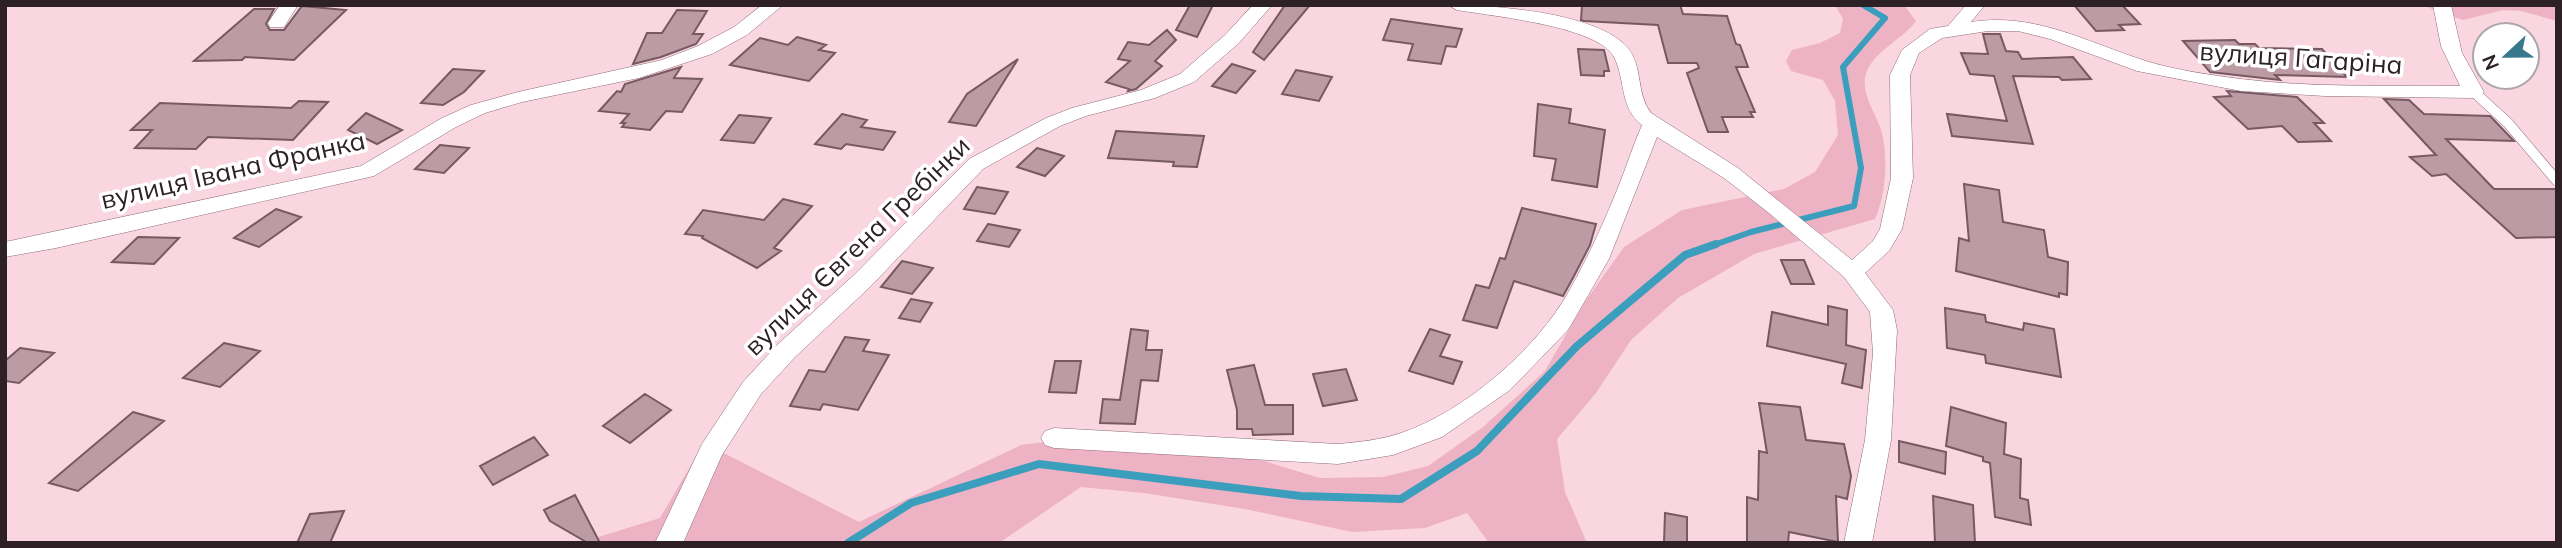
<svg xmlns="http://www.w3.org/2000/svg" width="2562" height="548" viewBox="0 0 2562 548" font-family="Mulish,sans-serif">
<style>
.green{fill:#edb3c5}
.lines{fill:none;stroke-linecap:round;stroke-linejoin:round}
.stream-far1{stroke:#3b9ebc;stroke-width:6}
.stream{stroke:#3b9ebc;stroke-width:8}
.building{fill:#bd9ba5;stroke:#775962;stroke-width:2}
.service-casing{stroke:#8c6c76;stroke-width:11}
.minor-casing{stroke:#8c6c76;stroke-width:1}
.service{stroke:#fff;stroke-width:10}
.minor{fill:#fff;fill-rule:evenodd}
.labels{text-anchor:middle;stroke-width:7;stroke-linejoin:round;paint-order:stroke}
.street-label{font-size:26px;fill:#2e2125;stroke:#fff}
</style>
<rect width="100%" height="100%" fill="#fad6e0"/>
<path class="green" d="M1835 5H1904L1916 21C1902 40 1877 49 1867 71 1858 92 1877 114 1882 133 1888 160 1886 194 1875 219L1754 254 1678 298 1631 340 1596 393 1557 439 1565 492 1587 543H1489L1467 513 1425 528 1352 532 1245 509 1144 493 1081 487 999 543H579L660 518 704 443 859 522 1021 445 1118 433 1214 446 1320 478 1383 477 1428 466 1483 427 1545 371 1584 303 1624 247 1682 210 1784 189 1815 172 1838 135 1835 101 1823 80 1791 71 1786 61 1792 50 1820 43 1840 33 1843 19Z
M2421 5H2557V21L2521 11 2503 10 2463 20Z"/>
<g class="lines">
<path class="stream-far1" d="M1711 246 1751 232 1854 206 1861 168 1843 67 1885 18 1863 5"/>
<path class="stream" d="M848 543 911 503 1039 464 1301 496 1401 499 1477 451 1577 346 1685 255 1716 244"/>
</g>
<path class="building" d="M1190 5H1213L1197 37 1176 30Z
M1285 5H1310L1264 60 1253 52Z
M1582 5H1680L1683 14 1727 16 1736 44 1740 45 1748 67H1736L1755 112H1750L1753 117H1722L1728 132H1708L1687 73 1699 68 1697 63H1668L1658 25 1584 21 1581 20Z
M2074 5H2122L2140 24 2119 25 2124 30 2096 31Z
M302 6 346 10 294 60 245 57 242 60 194 61 254 9H274L266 24 270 30H284Z
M677 10 707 11 693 34H703L696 44 661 57 633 64 647 33H662Z
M1391 19 1462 29 1456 47 1446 46 1441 64 1408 60 1413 44 1383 40Z
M1167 30 1176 40 1155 61 1162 66 1136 89 1128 91 1129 89 1106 82 1130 61 1118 59 1128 42 1149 45Z
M1983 34H2000L2006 51 2018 52 2022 59 2073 57 2091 79 2062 80 2059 77 2013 76 2033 144 1952 136 1947 114 2007 121 1994 76 1970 74 1961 53 1988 54Z
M797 37 826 45 819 50 835 53 809 81 730 65 760 38 788 45Z
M2235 40 2239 44H2255L2259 48 2322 49 2347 77 2275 75 2280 80 2210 72 2183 41Z
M1578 49 1604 50 1609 71H1604V76L1581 75Z
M1018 59 976 126 949 122 967 94Z
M1232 64 1255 71 1236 93 1212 86Z
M681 67 674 78 702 79 682 112 666 111 650 130 622 127 625 123H621L629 114 599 111 617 91 621 92 625 84Z
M453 69 484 71 464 92 443 105 421 103Z
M1296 70 1332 77 1319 101 1282 94Z
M2227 91 2297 97 2324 123H2314L2331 141 2298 142 2282 126 2248 129 2214 97 2231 96Z
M2384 99 2409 100 2424 114 2490 116 2514 141 2446 139 2494 189H2557V237L2516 238 2446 174 2432 176 2410 157 2436 155Z
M299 101 328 102 293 140 208 137 196 149 135 148 152 130H131L160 103 291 108Z
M1538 104 1571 109 1569 123 1605 130 1597 187 1552 180 1556 159 1534 156Z
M366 113 402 130 377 144 348 130Z
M842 114 867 120 861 127 895 132 883 150 846 144 841 149 815 144Z
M739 115 771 118 754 143 721 140Z
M1116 131 1204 136 1197 167 1173 166 1174 162 1108 158Z
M440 145 469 148 444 173 415 169Z
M1037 148 1064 156 1045 176 1017 167Z
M1964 184 1999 190 2003 222 2044 230 2048 257 2068 262 2067 295 2059 293V297L1956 271 1959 238 1969 241Z
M977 187 1008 192 995 214 964 209Z
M783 199 812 206 774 248 781 251 757 268 702 238 703 236 685 234 703 210 764 220Z
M1522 208 1596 224 1590 245 1574 276 1563 296 1514 281 1497 328 1463 320 1476 285 1489 288 1500 258 1505 259Z
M276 209 301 217 259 247 234 238Z
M988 224 1020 230 1009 247 977 241Z
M138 237 179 238 154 264 112 262Z
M1781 260H1804L1814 284H1791Z
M902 261 933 268 912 294 881 287Z
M911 299 932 303 920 322 899 318Z
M1828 306 1847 310 1846 345 1866 350 1862 388 1842 383 1846 364 1767 346 1772 312 1828 325Z
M1945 308 1985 315 1986 322 2023 330 2024 323 2054 329 2061 377 1986 363 1985 355 1947 348Z
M1131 329 1148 331 1146 350H1162L1158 381 1141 380 1135 424 1100 423 1103 399 1120 400Z
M1430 329 1450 335 1440 356 1462 362 1453 384 1409 371Z
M845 337 869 340 863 351 889 355 858 410 823 404 820 410 790 406 809 370 825 372Z
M224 343 260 351 220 387 183 378Z
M20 348 54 353 19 383 5 381V361Z
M1055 361H1081L1076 393 1049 392Z
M1254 365 1265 405H1293V434L1253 435 1252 429H1237V410L1227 370Z
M1346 369 1357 400 1323 406 1313 374Z
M645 394 671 410 630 443 603 426Z
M1759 403 1800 407 1806 440 1844 444 1851 476 1847 499 1836 496 1838 542 1789 532 1788 543H1747V497L1758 500 1759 451 1767 453Z
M1951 407 2006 423 2004 454 2021 459 2020 498 2028 500 2031 525 1995 517 1990 463 1983 461V457L1946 446Z
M133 412 164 421 78 491 49 483Z
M534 437 548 455 493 485 480 466Z
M1899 441 1946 452 1945 474 1899 462Z
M575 495 600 543H588L550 521 544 510Z
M1933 496 1973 505 1975 543H1935Z
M344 511 330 543H297L310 514Z
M1665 513 1687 517V543H1664Z"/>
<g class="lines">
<defs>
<path id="service" d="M2474 92 2508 123 2557 181"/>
<path id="minor" d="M280 5H298L284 27H270L268 23Z
M762 5H783L747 35 712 54 639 78 522 102 485 113 456 127 374 176 56 248 5 257V242L361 166 442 118 471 105 518 92 662 60 698 46 734 27Z
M1253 5H1272L1239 43 1194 82 1155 98 1086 116 1060 126 983 169 870 287 795 357 761 394 722 455 683 543H655L702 444 743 382 777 345 854 275 969 159 1046 118 1072 108 1141 90 1180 74 1225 35Z
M1448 5C1493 5 1597 12 1628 48 1643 66 1636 94 1651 113L1738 168 1852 260 1873 241 1880 229 1891 178 1890 75 1902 50 1930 29 1948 26 1966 5H1985L1971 22C2035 12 2086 42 2146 61 2175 70 2210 75 2241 79 2313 88 2387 85 2460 86L2441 46 2433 5H2451L2462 53 2484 92 2474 98 2325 96 2241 91 2137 71 2050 39 2018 31H1988L1942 38 1919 53 1910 75 1913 178 1902 229 1889 251 1865 273 1893 310 1897 330 1891 440 1872 543H1844L1865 440 1873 353 1870 312 1844 277 1769 213 1724 178 1657 137 1609 259 1568 330 1510 390 1442 437 1393 455 1338 464 1054 448 1045 445 1041 438 1045 431 1054 428 1338 444C1359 442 1381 440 1401 433 1464 412 1537 349 1569 291 1589 256 1606 218 1621 180 1628 162 1634 143 1642 125 1619 107 1626 81 1614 57 1598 26 1491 16 1457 10Z"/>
</defs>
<use href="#service" class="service-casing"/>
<use href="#minor" class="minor-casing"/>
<use href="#service" class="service"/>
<use href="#minor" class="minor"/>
</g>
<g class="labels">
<g class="street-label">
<text transform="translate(2301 58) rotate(4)" y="9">вулиця Гагаріна</text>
<text transform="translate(233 170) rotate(-13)" y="9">вулиця Івана Франка</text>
<text transform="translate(857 246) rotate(-44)" y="9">вулиця Євгена Гребінки</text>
</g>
</g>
<rect width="2562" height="548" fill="none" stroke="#2e2125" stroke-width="14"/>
<g transform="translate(2506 56) rotate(248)"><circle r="33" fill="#ffffff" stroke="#aba6a8" stroke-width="2"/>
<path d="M0-5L12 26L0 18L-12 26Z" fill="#38788c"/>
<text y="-10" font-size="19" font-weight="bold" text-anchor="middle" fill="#2e2125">N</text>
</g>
</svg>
